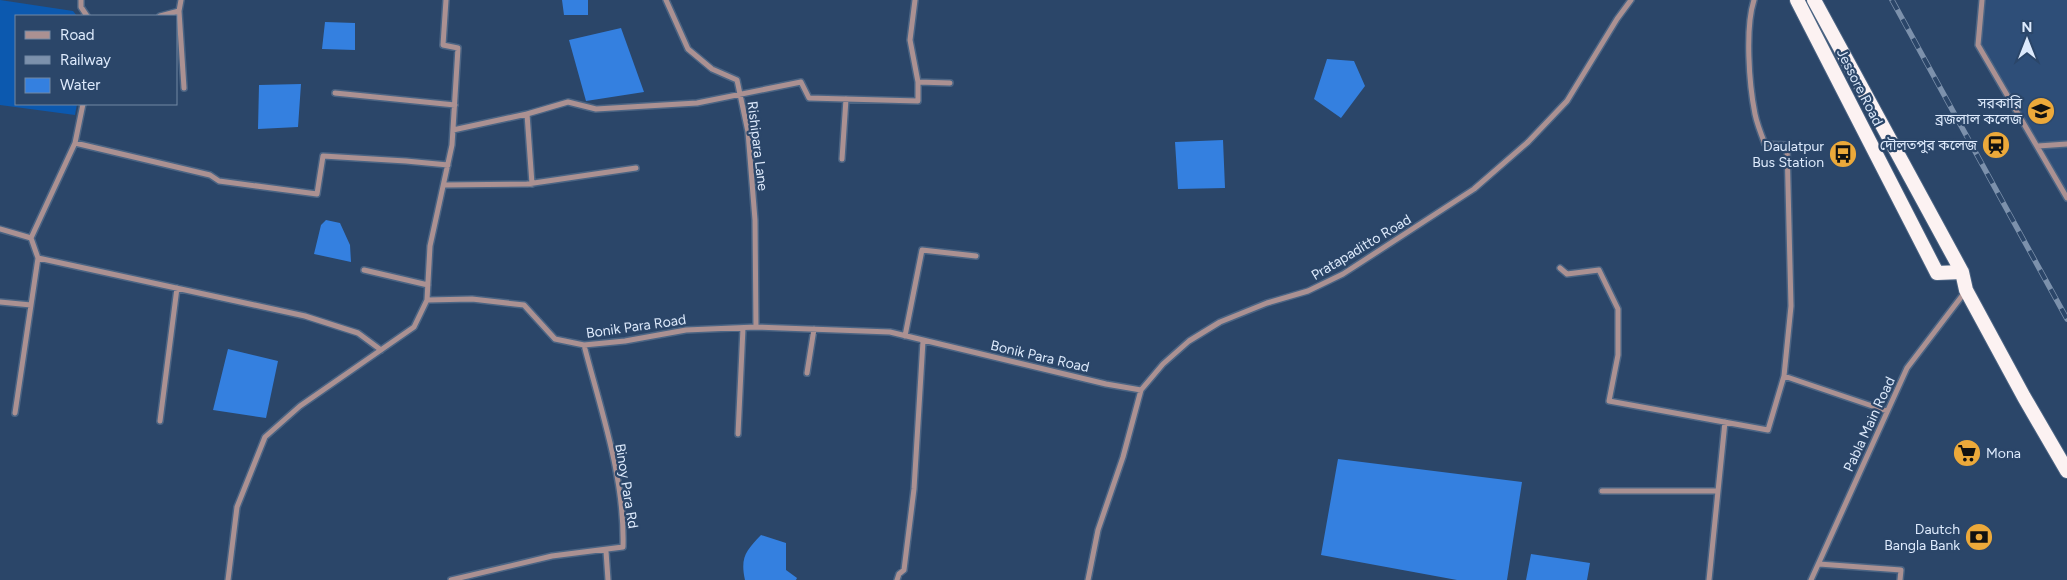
<svg xmlns="http://www.w3.org/2000/svg" width="2067" height="580" viewBox="0 0 2067 580" font-family="Figtree,'Noto Sans Bengali',sans-serif">
<style>
.built{fill:#2e4e78}
.green{fill:#0c59af}
.water{fill:#3480e0}
.lines{fill:none;stroke-linecap:round;stroke-linejoin:round}
.minor-casing{stroke:#4b6483;stroke-width:8}
.trunk-casing{stroke:#4b6483;stroke-width:16}
.minor{stroke:#ab9192;stroke-width:5}
.trunk{stroke:#fcf2f2;stroke-width:14}
.rail-casing{stroke:#7c91ac;stroke-width:5.5}
.rail{stroke:#2b4669;stroke-width:4;stroke-dasharray:11;stroke-linecap:butt}
.labels{text-anchor:middle;stroke-width:4.5;stroke-linejoin:round;paint-order:stroke}
.street-label{font-size:14px;fill:#ddeafc;stroke:#2b4669}
.poi-label{font-size:14px;fill:#ddeafc;stroke:#2b4669;text-anchor:end}
</style>
<rect width="100%" height="100%" fill="#2b4669"/>
<path class="built" d="M1982 0H2067V198L1978 45Z"/>
<path class="green" d="M0 0 73 11 77 16H16V104H77L75 115 0 105Z"/>
<path class="water" d="M562 0H588V15H564Z
M325 22 355 23V50L322 49Z
M621 28 644 92 586 101 569 40Z
M1327 59 1354 61 1365 86 1341 118 1314 99Z
M301 84 298 127 258 129 259 85Z
M1223 140 1225 188 1178 189 1175 142Z
M326 220 340 223 350 245 351 262 314 254 321 225Z
M228 349 278 361 266 418 213 410Z
M1338 459 1522 482 1507 580H1457L1321 555Z
M761 535 786 543V570L797 578 796 580H745C740 557 746 551 761 535Z
M1531 554 1590 563 1587 580H1526Z"/>
<g class="lines">
<defs>
<path id="minor" d="M81 0V7L87 16
M446 0 443 45 458 48 452 145 430 246 427 300 472 299 524 305 555 339 584 345 625 341 686 330 756 327 890 332 1106 384 1141 390
M666 0 688 49 712 69 737 80 748 132 755 220 756 327
M915 0 910 40 918 82 950 83
M1754 0C1745 28 1749 84 1755 114 1757 124 1761 134 1765 144L1787 145 1791 306 1784 376
M1982 0 1978 45 2067 198
M179 11 184 88
M160 16 179 11 181 0
M335 93 455 105
M453 130 527 114
M75 143 210 175 219 181 317 194 323 156 406 161 448 165
M2038 146 2067 144
M842 159 846 99
M532 184 527 114 568 102 596 109 697 103 801 82 809 98 918 101V82
M444 185 527 184 636 168
M0 229 31 238 38 258 305 316 358 333 381 350
M31 238 75 143 83 104
M1560 268 1567 274 1599 270 1618 309V355L1609 401 1768 430 1784 376 1887 411
M364 270 428 285
M0 302 31 305
M905 336 922 250 976 256
M807 373 814 329
M15 413 38 258
M160 421 177 288
M738 434 743 328
M1602 491H1718
M606 551 608 580
M1819 564 1901 570 1900 580
M228 580 237 507 265 437 300 406 414 327 427 300
M451 580 552 556 623 547C625 478 601 411 584 345
M897 580 899 574 904 570 914 489 923 341
M1088 580 1098 530 1123 457 1141 390 1163 364 1189 341 1220 322 1267 303 1308 291 1343 274 1474 189 1528 142 1567 101 1617 19 1631 0
M1709 580 1725 422
M1811 580 1907 368 1965 292"/>
<path id="trunk" d="M1797 0 1937 273 1962 272
M1814 0 1962 272 1966 290 2024 397 2067 471"/>
</defs>
<use href="#minor" class="minor-casing"/>
<use href="#trunk" class="trunk-casing"/>
<use href="#minor" class="minor"/>
<use href="#trunk" class="trunk"/>
<defs>
<path id="rail" d="M1892 0 2067 319"/>
</defs>
<use href="#rail" class="rail-casing"/>
<use href="#rail" class="rail"/>
</g>
<defs>
<symbol id="university-disc" viewBox="-11 -11 22 22"><circle r="9.5" fill="#eca93a" stroke="#2b4669"/><path d="M0-5L7-2L0 1L-7-2ZM-4 1L0 2.5L4 1V4Q0 6-4 4Z" fill="#111"/></symbol>
<symbol id="station-disc" viewBox="-11 -11 22 22"><circle r="9.5" fill="#eca93a" stroke="#2b4669"/><path d="M-3-6H3Q5-6 5-4V2Q5 4 3 4L4.5 6H3L1.5 4h-3L-3 6H-4.5L-3 4Q-5 4-5 2V-4Q-5-6-3-6ZM-3.5-4v3h7v-3ZM-3.5 1v1.5H-2V1ZM2 1v1.5H3.5V1Z" fill="#111"/></symbol>
<symbol id="bus-disc" viewBox="-11 -11 22 22"><circle r="9.5" fill="#eca93a" stroke="#2b4669"/><path d="M-5-6H5V4H4V6H2V4H-2V6H-4V4H-5ZM-3.5-4V0h7V-4ZM-3.5 1.2v1.5H-2V1.2ZM2 1.2v1.5H3.5V1.2Z" fill="#111"/></symbol>
<symbol id="supermarket-disc" viewBox="-11 -11 22 22"><circle r="9.5" fill="#eca93a" stroke="#2b4669"/><path d="M-6-5.5h2.5l.6 2H6L4.5 2H-2.5L-4.4-4H-6ZM-1.5 3.2a1.3 1.3 0 1 0 .1 0ZM3 3.2a1.3 1.3 0 1 0 .1 0Z" fill="#111"/></symbol>
<symbol id="bank-disc" viewBox="-11 -11 22 22"><circle r="9.5" fill="#eca93a" stroke="#2b4669"/><path d="M-6-4H6V4H-6ZM0-2.3a2.3 2.3 0 1 0 0 4.6a2.3 2.3 0 1 0 0-4.6Z" fill="#111"/></symbol>
</defs>
<g fill-rule="evenodd">
<use href="#university-disc" x="2025" y="95" width="32" height="32"/>
<use href="#station-disc" x="1980" y="129" width="32" height="32"/>
<use href="#bus-disc" x="1827" y="138" width="32" height="32"/>
<use href="#supermarket-disc" x="1951" y="437" width="32" height="32"/>
<use href="#bank-disc" x="1963" y="521" width="32" height="32"/>
</g>
<g class="labels">
<g class="street-label">
<text transform="translate(1860 87) rotate(63)" y="5">Jessore Road</text>
<text transform="translate(758 146) rotate(83)" y="5">Rishipara Lane</text>
<text transform="translate(1361 247) rotate(-31)" y="5">Pratapaditto Road</text>
<text transform="translate(636 326) rotate(-8)" y="5">Bonik Para Road</text>
<text transform="translate(1040 356) rotate(13)" y="5">Bonik Para Road</text>
<text transform="translate(1869 424) rotate(-65)" y="5">Pabla Main Road</text>
<text transform="translate(627 486) rotate(81)" y="5">Binoy Para Rd</text>
</g>
<g class="poi-label">
<text x="2022" y="108">সরকারি<tspan x="2022" dy="16">ব্রজলাল কলেজ</tspan></text>
<text x="1977" y="150">দৌলতপুর কলেজ</text>
<text x="1824" y="151">Daulatpur<tspan x="1824" dy="16">Bus Station</tspan></text>
<text x="1986" y="458" text-anchor="start">Mona</text>
<text x="1960" y="534">Dautch<tspan x="1960" dy="16">Bangla Bank</tspan></text>
</g>
</g>
<rect x="15" y="15" width="162" height="90" fill="#2b4669" stroke="#7288a4"/>
<rect x="25" y="31" width="25" height="8" fill="#ab9192" stroke="#7288a4"/>
<text x="60" y="40" font-size="15" fill="#ddeafc">Road</text>
<rect x="25" y="56" width="25" height="8" fill="#7c91ac" stroke="#7288a4"/>
<text x="60" y="65" font-size="15" fill="#ddeafc">Railway</text>
<rect x="25" y="78" width="25" height="15" fill="#3480e0" stroke="#7288a4"/>
<text x="60" y="90" font-size="15" fill="#ddeafc">Water</text>
<g transform="translate(2027 40)" stroke="#2b4669" stroke-width="4" paint-order="stroke">
<path d="M0-4L9 19L0 12L-9 19Z" fill="#ddeafc"/>
<text y="-8" font-size="14" font-weight="bold" text-anchor="middle" fill="#ddeafc">N</text>
</g>
</svg>
